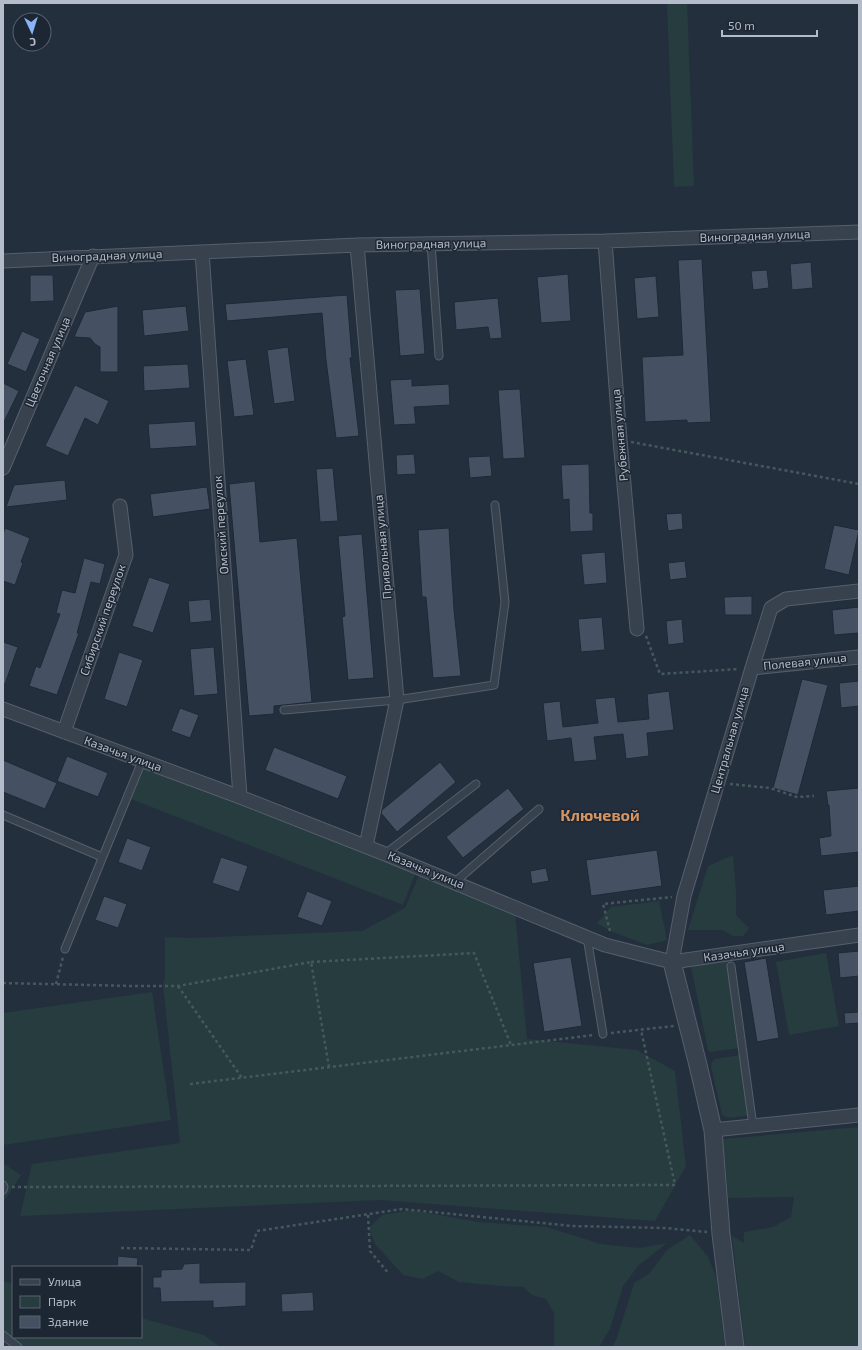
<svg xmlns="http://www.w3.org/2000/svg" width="862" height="1350" viewBox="0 0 862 1350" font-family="'Exo 2',sans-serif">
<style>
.green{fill:#263c3f}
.building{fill:#455162;stroke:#1f2835}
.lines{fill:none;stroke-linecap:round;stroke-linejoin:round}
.service-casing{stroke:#565f6c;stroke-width:9}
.minor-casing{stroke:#565f6c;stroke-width:15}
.tertiary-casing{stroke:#565f6c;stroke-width:19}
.path{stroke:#44595c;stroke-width:2.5;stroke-dasharray:3 3;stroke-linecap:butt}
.service{stroke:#38414e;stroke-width:7}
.minor{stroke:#38414e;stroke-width:13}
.tertiary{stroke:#38414e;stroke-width:17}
.labels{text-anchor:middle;stroke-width:3;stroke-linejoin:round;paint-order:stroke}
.street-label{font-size:12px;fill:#b4bcc9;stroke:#1d2633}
.district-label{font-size:16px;font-weight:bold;fill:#d59563;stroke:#1d2633}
</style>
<rect width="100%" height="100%" fill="#242f3e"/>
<path class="green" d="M667 3H687L694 186 674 187Z
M146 761 418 867 403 905 131 799Z
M733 855 736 893V915L749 928 743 936H733L722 930H688L708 866Z
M419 875 515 912 527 1039 637 1050 675 1071 686 1166 655 1221 380 1200 20 1216 32 1164 180 1143 163 985 165 978V937L192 938 362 931 405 908Z
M659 901 667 940 647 945 610 931 597 923 611 907Z
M826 953 839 1026 789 1035 776 962Z
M726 959 730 963 739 1048 710 1052 708 1050 691 967 694 962Z
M152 992 171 1120 3 1145V1013Z
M740 1055 746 1059 755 1107V1112L753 1115 729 1118 722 1115 711 1066 712 1062 715 1059Z
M859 1127V1347H745L732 1236 744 1243V1232L773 1227 791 1217 794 1197 728 1198 723 1139Z
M3 1163 21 1175 3 1203Z
M411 1210 479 1222 546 1227 601 1244 639 1248 667 1243 639 1265 623 1286 610 1329 599 1347H554V1313L546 1299 532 1295 523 1287 501 1286 459 1282 438 1271 423 1279 403 1275 375 1244 369 1228 382 1215Z
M690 1235 708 1257 716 1276 725 1347H612L617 1338 634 1283 649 1274 667 1250Z
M3 1281 13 1284V1337H141V1318L204 1335 220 1347H3Z"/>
<path class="building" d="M702 259 711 422 687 423V420L645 422 642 357 683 355 678 260Z
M811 262 813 288 792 290 790 264Z
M767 270 769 288 753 290 751 271Z
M568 274 571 321 541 323 537 277Z
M30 275H53L54 301 30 302Z
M656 276 659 317 637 319 634 278Z
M420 289 425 354 400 356 395 290Z
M347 295 352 358H350L359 436 336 438 326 360 322 313 227 321 225 304Z
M498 298 502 338 490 339 488 327 456 330 454 302Z
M118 306V372H100V347L95 344 90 338 74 337 85 312Z
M186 306 189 331 144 336 142 310Z
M22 331 40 339 26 372 7 364Z
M288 347 295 401 274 404 267 350Z
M246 359 254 415 234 417 227 361Z
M188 364 190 388 144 391 143 366Z
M412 379V386L449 384 450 405 414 407 416 424 394 425 390 380Z
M3 383 19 391 3 424Z
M75 385 109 401 98 425 85 418 68 456 45 446Z
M520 389 525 458 503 459 498 390Z
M195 421 197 446 150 449 148 424Z
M414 454 416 474 397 475 396 455Z
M490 456 492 476 470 478 468 457Z
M589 464 590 513H593V531L570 532 569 499 563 500 561 465Z
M333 468 338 521 320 522 316 469Z
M65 480 67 500 6 507 14 485Z
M255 481 260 542 297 538 312 702 274 706V714L249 716 229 484Z
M207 487 210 509 153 517 150 494Z
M682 513 683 529 668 531 666 514Z
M834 525 859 530 849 575 824 569Z
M5 528 30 538 21 562 23 563 15 585 3 581V534Z
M449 528 454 610 461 676 433 678 426 597H422L418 530Z
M362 534 374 678 348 680 342 617 345 616 338 536Z
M605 552 607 583 584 585 581 554Z
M84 558 105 564 100 584 91 582 77 633H79L57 695 29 686 36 666 40 668 60 614 56 613 62 590 75 593Z
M685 561 687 578 670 580 668 563Z
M149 577 170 584 153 633 132 626Z
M752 596V615H725L724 597Z
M210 599 212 621 190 623 188 601Z
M859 607V633L834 635 832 610Z
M602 617 605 650 581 652 578 619Z
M682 619 684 643 668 645 666 621Z
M3 642 18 647 5 684H3Z
M214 647 218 694 194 696 190 649Z
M119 652 143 660 127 707 104 699Z
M802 679 828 685 798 795 773 788Z
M859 681V706L841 708 839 683Z
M669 691 674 730 647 733 649 756 626 759 623 734 594 737 597 760 574 762 571 738 547 741 543 703 560 701 563 727 598 723 595 699 615 697 618 722 649 719 647 694Z
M180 708 199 715 190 738 171 731Z
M274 747 347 776 338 799 265 770Z
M67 756 108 773 98 797 57 781Z
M3 760 57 783 45 809 3 792Z
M440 762 456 782 397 832 381 813 382 810Z
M508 788 524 809 463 858 446 837Z
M859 788V852L821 856 819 838 831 836 829 805H828L826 791Z
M127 838 151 847 142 871 118 862Z
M657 850 662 886 591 896 586 860Z
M221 857 248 866 239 892 212 883Z
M546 868 549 881 532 884 530 871Z
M859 886V911L826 915 823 890Z
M307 891 332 901 322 926 297 917Z
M104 896 127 904 118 928 95 920Z
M859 951V976L840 978 838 953Z
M571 957 582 1026 544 1032 533 963Z
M766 958 779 1038 757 1042 744 962Z
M859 1012V1023L845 1024 844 1013Z
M118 1256 138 1258 137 1267H117Z
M200 1263V1283L246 1282V1306L213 1308V1301L161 1302 160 1288H153V1277H161V1270L182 1269 184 1264Z
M313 1292 314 1311 282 1312 281 1294Z"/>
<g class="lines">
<defs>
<path id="service" d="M431 243 439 356
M284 710 397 700 494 685 505 602 495 505
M3 815 102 857
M385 854 476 784
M455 882 539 809
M587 937 603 1034
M65 949 142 761
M731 966 753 1126
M3 1185 4 1187 3 1190
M3 1335 18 1347"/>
<path id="minor" d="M605 241 620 440 637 629
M357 245 397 700 366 846
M202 252 240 797
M3 261 357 245 605 241 859 232
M3 468 93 256
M752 668 859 657
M3 709 240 797 385 854 605 945 672 962 859 935
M64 732 126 555 120 506
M672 962 684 896 752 668 771 608 786 599 859 591
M713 1130 859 1115"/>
<path id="tertiary" d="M672 962 698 1065 713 1130 721 1234 735 1347"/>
</defs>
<use href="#service" class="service-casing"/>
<use href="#minor" class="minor-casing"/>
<use href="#tertiary" class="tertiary-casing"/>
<path class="path" d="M631 442 859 484
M646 636 660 674 739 669
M730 784 770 788 797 797 814 796
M610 931 603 904 672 897
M311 962 474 953 511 1045
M3 983 132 986H178L311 962 329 1067
M56 984 63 957
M178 986 242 1078
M611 1033 674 1026
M190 1084 594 1035
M12 1187 675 1185 641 1030
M368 1215 370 1251 389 1274
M121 1248 251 1250 257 1231 402 1209 572 1226 665 1228 707 1232"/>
<use href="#service" class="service"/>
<use href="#minor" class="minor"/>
<use href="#tertiary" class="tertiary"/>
</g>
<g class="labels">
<g class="street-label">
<text transform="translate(755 236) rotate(-2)" y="4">Виноградная улица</text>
<text transform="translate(431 244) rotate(-1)" y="4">Виноградная улица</text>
<text transform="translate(107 256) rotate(-2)" y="4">Виноградная улица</text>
<text transform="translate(48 362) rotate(-67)" y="4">Цветочная улица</text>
<text transform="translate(620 435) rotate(-95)" y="4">Рубежная улица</text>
<text transform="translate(221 525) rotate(-94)" y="4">Омский переулок</text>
<text transform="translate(383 547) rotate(-95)" y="4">Привольная улица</text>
<text transform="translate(103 620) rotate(-71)" y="4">Сибирский переулок</text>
<text transform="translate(805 662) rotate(-6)" y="4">Полевая улица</text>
<text transform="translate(730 740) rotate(-74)" y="4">Центральная улица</text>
<text transform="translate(123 754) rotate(20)" y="4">Казачья улица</text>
<text transform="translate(426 870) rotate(22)" y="4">Казачья улица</text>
<text transform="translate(744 952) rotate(-8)" y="4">Казачья улица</text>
</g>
<g class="district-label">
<text x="600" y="821">Ключевой</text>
</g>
</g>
<rect width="862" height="1350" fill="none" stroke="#b4bcc9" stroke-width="8"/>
<rect x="12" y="1266" width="130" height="72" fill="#1d2633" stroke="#59626f"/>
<rect x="20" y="1279" width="20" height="6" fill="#38414e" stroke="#59626f"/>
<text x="48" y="1286" font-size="12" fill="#b4bcc9">Улица</text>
<rect x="20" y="1296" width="20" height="12" fill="#263c3f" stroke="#59626f"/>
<text x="48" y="1306" font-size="12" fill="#b4bcc9">Парк</text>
<rect x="20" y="1316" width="20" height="12" fill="#455162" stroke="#59626f"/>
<text x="48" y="1326" font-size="12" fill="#b4bcc9">Здание</text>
<g transform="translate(32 32) rotate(176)"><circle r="19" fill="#1d2633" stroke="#59626f"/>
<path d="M0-3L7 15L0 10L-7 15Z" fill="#8ab4f8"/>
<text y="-6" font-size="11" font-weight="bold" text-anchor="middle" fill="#b4bcc9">С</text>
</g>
<path d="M722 30v6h95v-6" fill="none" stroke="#b4bcc9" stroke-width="2"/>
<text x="728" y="30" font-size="12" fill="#b4bcc9" stroke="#1d2633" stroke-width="3" paint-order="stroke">50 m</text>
</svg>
